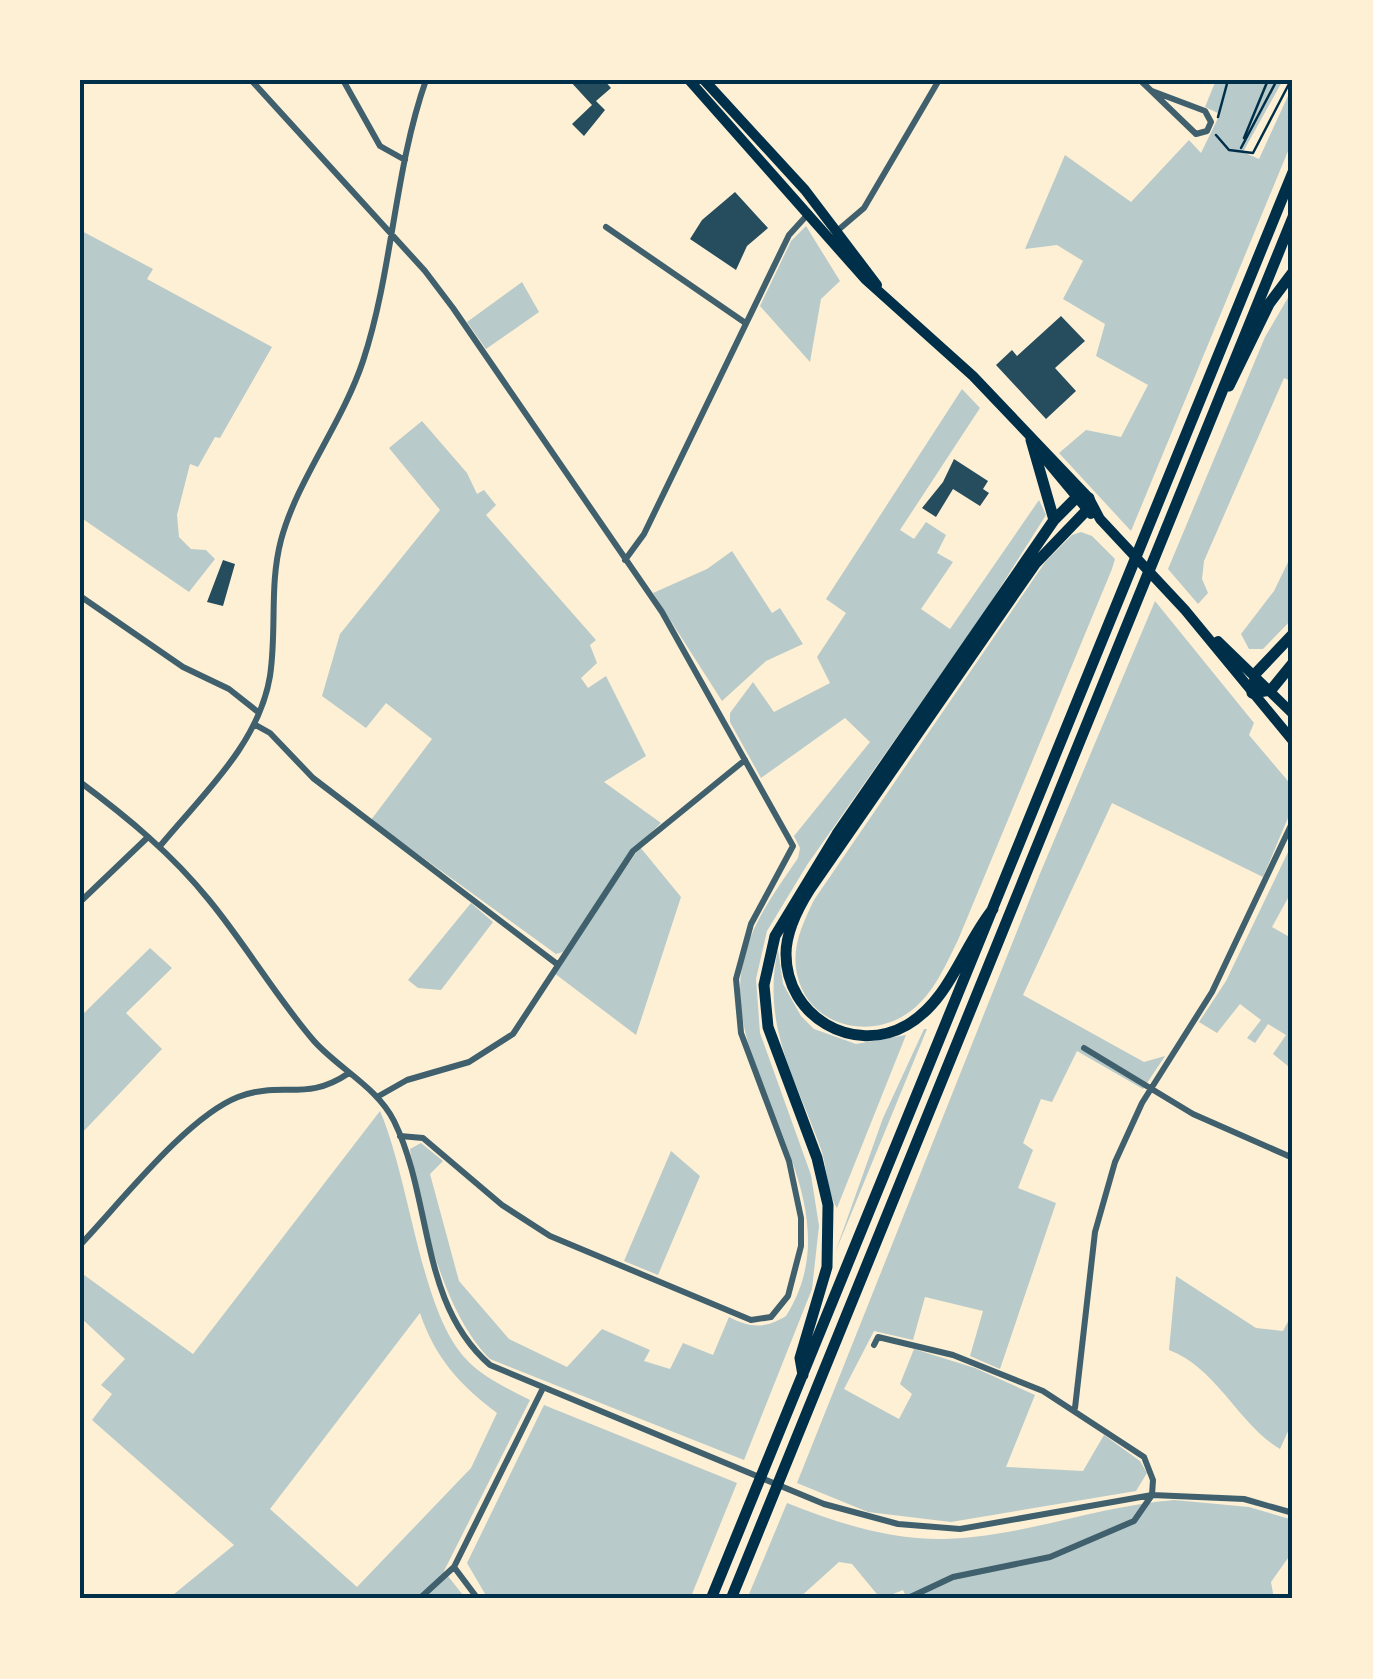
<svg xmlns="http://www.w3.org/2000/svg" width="1373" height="1679" viewBox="0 0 1373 1679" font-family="'Noto Sans',sans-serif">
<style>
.green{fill:#b9caca;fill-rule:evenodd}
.building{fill:#264d5e}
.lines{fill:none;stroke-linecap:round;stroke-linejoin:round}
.path{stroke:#003049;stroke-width:2.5}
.minor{stroke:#3f606c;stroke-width:6}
.primary{stroke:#003049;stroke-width:10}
.motorway{stroke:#003049;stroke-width:11}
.neatline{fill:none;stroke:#003049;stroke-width:4}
</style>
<rect width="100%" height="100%" fill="#fdf0d5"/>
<path class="green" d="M1216 80H1283L1243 152 1259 159 1293 85V139L1131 531 1059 453 1086 430 1121 437 1148 385 1096 356 1105 324 1063 299 1083 261 1057 245 1025 249 1065 155 1131 202 1189 140 1201 153 1220 114 1205 107Z
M806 226 840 281 821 299 810 362 760 306 791 241Z
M80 230 153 269 147 279 272 347 220 438 215 437 198 467 190 464 177 515 179 537 191 549 206 550 215 559 189 592 80 517Z
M522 282 539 312 486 349 467 322Z
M1293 289V382L1284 378 1204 561 1202 579 1208 593 1198 604 1168 569 1265 337Z
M962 389 980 408 900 530 914 539 926 522 946 535 937 553 953 562 921 609 950 629 1039 500 1046 515 986 610 807 865 767 931 756 979 760 1033 811 1175 819 1226 812 1289 744 1460 490 1359C444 1314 420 1213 410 1149L421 1143 443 1161 430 1174 459 1281 509 1339 567 1367 602 1329 650 1350 644 1361 670 1369 683 1343 713 1355 729 1317C750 1328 765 1329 786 1316 855 1207 740 1096 740 990 740 938 770 899 798 858L800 848 794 836 870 742 845 718 761 778 730 722V713L753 682 774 712 830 683 817 657 846 613 826 599Z
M422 421 467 473 477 494 484 490 496 505 486 515 596 640 590 645 597 663 581 678 588 688 606 676 646 756 604 782 661 823 629 854 563 952 556 954 371 820 432 739 386 703 366 728 322 696 340 634 440 510 389 448Z
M1081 532 1092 536 1115 559 1112 569 958 940C946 964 934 993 912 1010 872 1042 808 1027 797 974 791 947 803 923 814 900L1046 561 1072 535Z
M732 551 772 613 780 608 803 644 766 661 722 701 653 593 707 569Z
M1293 552V618L1263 649H1249L1241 634 1274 591Z
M1155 601 1254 723 1249 735 1293 787V806L1263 877 1112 803 1023 995 1144 1062 1165 1056 1143 1089 1077 1051 1052 1102 1041 1099 1023 1143 1033 1150 1018 1188 1056 1203 1000 1369 970 1356 983 1311 925 1297 913 1340 874 1331 844 1389 899 1419 912 1394 900 1384 914 1349 975 1368 1035 1395 1006 1467 1083 1471 1104 1435 1140 1461 1147 1473 1136 1491 951 1522 868 1512 797 1483 1039 876Z
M640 847 681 897 636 1035 554 973Z
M1289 850 1293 853V889L1272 927 1293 939V1070L1273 1054 1286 1035 1268 1024 1255 1043 1247 1038 1261 1020 1240 1004 1217 1033 1199 1022 1226 981Z
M471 903 493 922 441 990 418 988 408 980Z
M150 948 172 968 126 1013 162 1049 80 1135V1017Z
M778 949 783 984 801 1016 814 1029 856 1044 906 1035 837 1208C827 1192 827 1167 821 1149 796 1078 761 1027 778 949Z
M924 1029H927L835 1253 883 1118Z
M380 1111C410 1180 420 1309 465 1358 482 1377 507 1388 530 1400L444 1571 466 1599H168L234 1545 92 1420 112 1394 101 1385 125 1359 80 1317V1272L193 1354ZM420 1313C435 1358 460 1385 497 1413L471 1468 357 1587 270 1509Z
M671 1151 700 1176 658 1275 624 1261Z
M1176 1276 1256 1328 1283 1331 1293 1312V1420L1280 1449C1238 1424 1217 1368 1169 1350Z
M544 1405 737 1483 690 1599H488L467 1563Z
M1174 1500 1249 1507 1293 1520V1551L1271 1582 1274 1599H907L903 1590 881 1599 852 1564 839 1562 798 1599H747L787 1503C836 1523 891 1540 945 1539 1022 1537 1097 1506 1174 1500Z"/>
<path class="building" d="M569 80H604L611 88 596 101 605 110 584 136 572 124 592 105Z
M735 192 768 228 747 246 736 270 690 239 702 220Z
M1061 316 1085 341 1055 368 1076 391 1046 419 996 365 1012 350 1017 356Z
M954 459 988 481 983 489 989 493 980 506 953 489 936 517 922 508 943 482Z
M223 560 235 564 223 606 207 602Z"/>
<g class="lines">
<path class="path" d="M1218 117 1228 80
M1216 135 1229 150 1253 153 1291 80
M1244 138 1268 80
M1241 148 1277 80"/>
<path class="minor" d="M251 80 425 271 453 308 662 612 793 846 751 924 736 979 741 1033 789 1161 801 1218V1246L788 1296 771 1317 751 1320 550 1236 502 1205 423 1138 400 1136
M343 80 380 146 405 160
M1140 80 1196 134 1207 131 1211 122 1205 111 1152 91
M606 227 744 322
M837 231 864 208 939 80
M625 560 644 534 789 235 809 213
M80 596 183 667 229 689 258 712
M254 724 270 733 313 778 557 964
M80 782C127 817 172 854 209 900 246 945 276 997 314 1041 339 1069 377 1087 394 1121 433 1201 419 1303 490 1365L824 1504 898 1524 960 1529 1152 1495 1244 1499 1293 1513
M160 846C202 795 259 744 270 676 277 630 269 586 281 540 297 480 342 424 363 361 393 270 394 171 426 80
M80 902 148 837
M1084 1048 1193 1114 1293 1158
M377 1097 407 1080 469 1062 513 1034 633 851 745 760
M80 1245C120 1203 187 1117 238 1097 283 1080 305 1103 349 1073
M874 1345 878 1337 953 1355 1043 1391 1144 1457 1153 1480 1152 1495 1134 1521 1050 1557 953 1577 906 1599
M1075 1408 1095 1232 1115 1162 1142 1103 1212 992 1293 821
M454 1567 478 1599
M419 1599 454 1567 542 1390"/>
<path class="primary" d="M689 80 865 279 973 376 1089 498 1100 519 1185 610 1293 741
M704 80 805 190 877 285
M1041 454 1091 514
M1218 641 1293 714"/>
<path class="motorway" d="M1229 386 1269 304 1293 272
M1031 440 1054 520
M1293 634 1256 673 1252 693 1271 690 1293 663
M803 1375 800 1358 827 1267 828 1205 817 1158 768 1027 764 985 775 936 837 834 1054 520 1075 499 1089 498 1086 511 1035 564 810 889C798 908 786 931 786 954 786 1016 853 1056 907 1025 950 1000 963 946 993 909
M711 1599 1293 172
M731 1599 1293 217"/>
</g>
<rect width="1373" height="1679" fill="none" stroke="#fdf0d5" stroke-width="165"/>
<rect x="82" y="82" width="1208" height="1514" class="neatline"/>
</svg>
